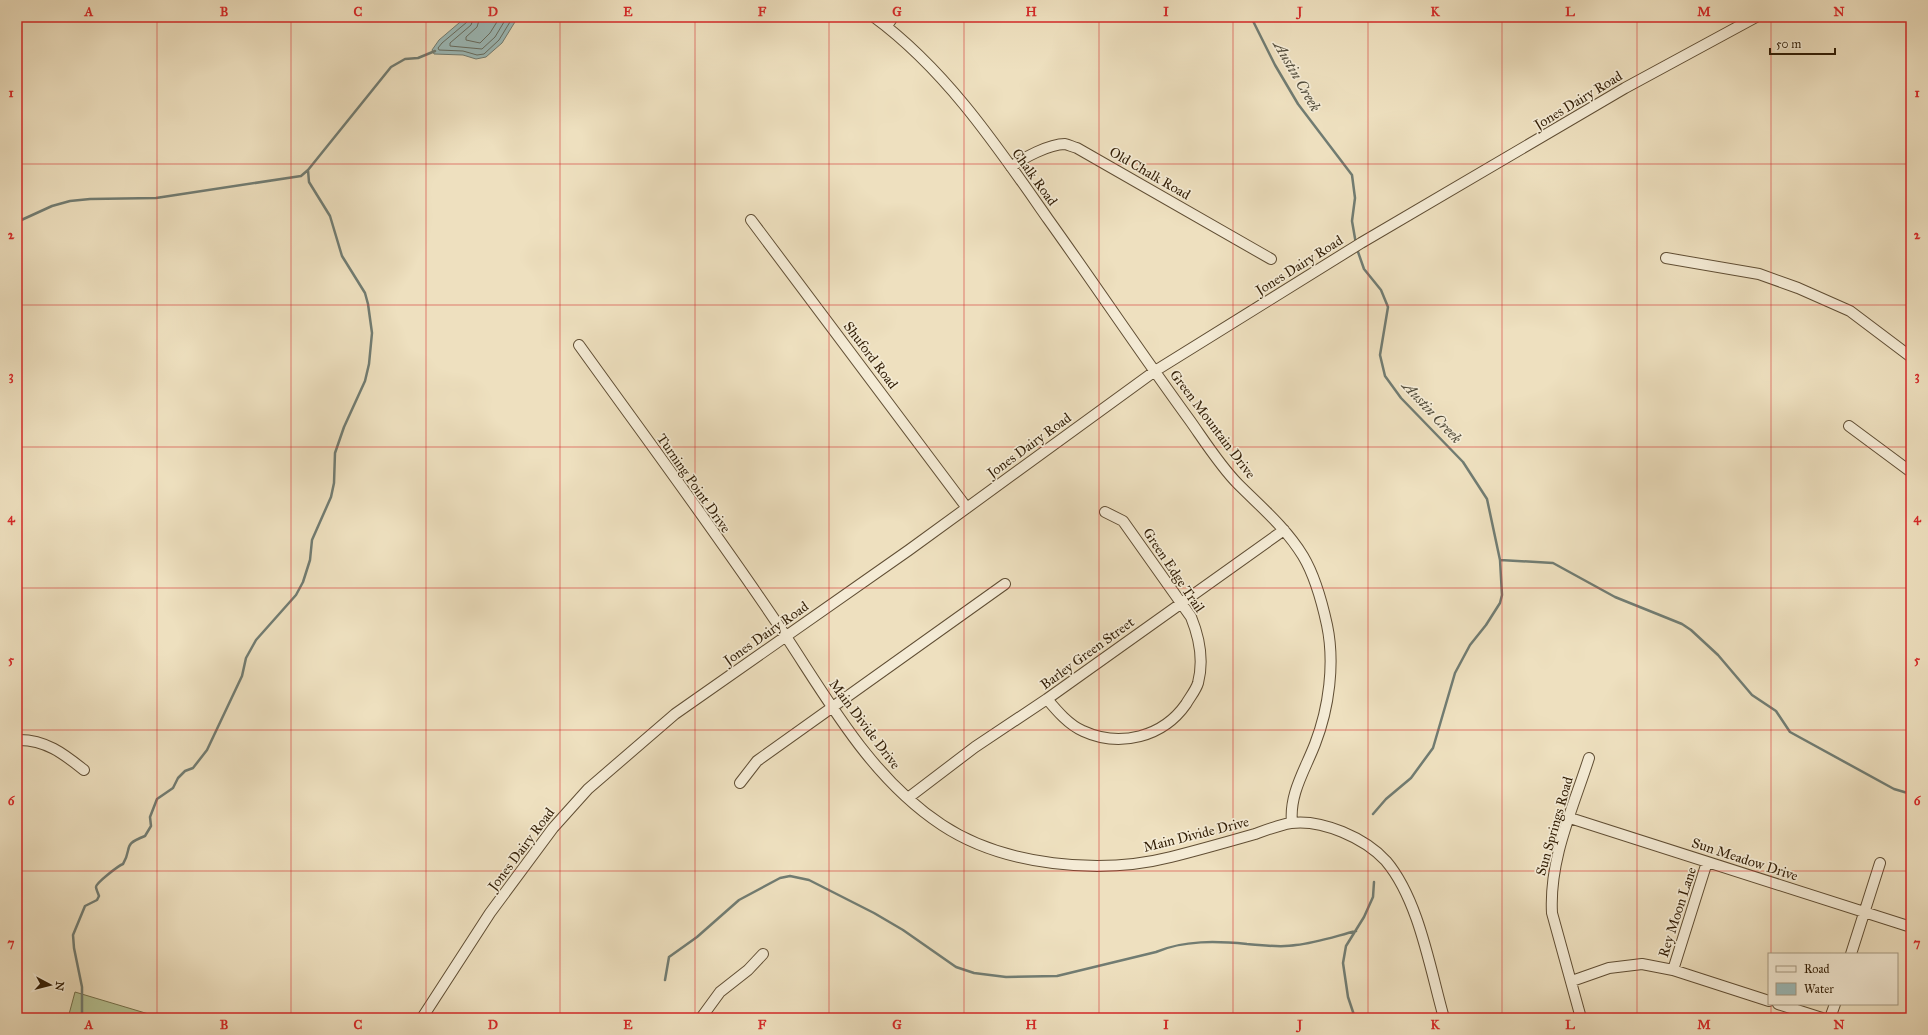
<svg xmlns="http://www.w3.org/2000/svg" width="1928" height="1035" viewBox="0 0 1928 1035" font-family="'IM FELL Great Primer',serif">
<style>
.green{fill:#b6c394;stroke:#74704c}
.water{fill:#9cbbba;stroke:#717c72}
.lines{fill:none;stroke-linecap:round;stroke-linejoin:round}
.shore{stroke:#666c60;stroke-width:1}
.stream{stroke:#717c72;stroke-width:2.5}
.minor-casing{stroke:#604e34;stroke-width:12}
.minor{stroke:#f4ebd5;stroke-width:10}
.grid{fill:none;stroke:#d62828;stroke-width:1;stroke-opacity:0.55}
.labels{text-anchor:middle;stroke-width:3.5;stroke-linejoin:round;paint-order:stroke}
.street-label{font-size:14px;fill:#311d05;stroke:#f4ebd5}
.water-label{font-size:15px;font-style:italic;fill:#514c3b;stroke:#f4ebd5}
.neatline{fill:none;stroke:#d62828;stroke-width:1.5}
.grid-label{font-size:13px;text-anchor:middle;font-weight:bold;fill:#d62828}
</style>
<rect width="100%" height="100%" fill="#eee0bf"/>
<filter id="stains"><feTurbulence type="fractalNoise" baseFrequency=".005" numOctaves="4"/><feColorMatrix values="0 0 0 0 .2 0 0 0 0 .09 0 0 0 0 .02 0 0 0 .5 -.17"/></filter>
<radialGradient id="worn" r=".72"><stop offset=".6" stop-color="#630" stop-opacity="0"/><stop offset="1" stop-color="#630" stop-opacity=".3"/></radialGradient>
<path class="green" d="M75 992 162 1018H68Z"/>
<path class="water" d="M466 17H518L502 43 486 57 476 59 463 55 434 54 432 50 439 40Z"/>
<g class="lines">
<path class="shore" d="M468 17 467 22 442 43 438 48 439 50 463 51 477 55 484 54 499 40 513 17
M474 17 471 25 450 43V46L482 49 495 37 507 17
M480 17 477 27 466 37V40L480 43 490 33 500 17"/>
<path class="stream" d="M1251 17 1275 65 1298 104 1352 175 1355 198 1352 221 1356 244
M17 222 52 206 70 201 90 199 156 198 301 176 308 170 391 67 405 59 418 58 435 51
M1357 249 1364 269 1381 290 1388 307 1380 355 1385 376 1401 398 1463 462 1487 499 1500 560 1502 595 1500 603 1486 625 1470 645 1455 673 1433 748 1411 778 1386 799 1373 814
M1500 560 1553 563 1615 597 1682 624 1691 630 1718 655 1752 695 1776 711 1790 732 1894 789 1911 794
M665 980 669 957 697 937 739 900 780 878 790 876 809 880 874 913 903 930 956 967 974 973 1006 977 1057 976 1156 952C1184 940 1217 941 1247 944 1263 945 1280 948 1296 945 1316 943 1336 936 1356 931
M82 1018V987L74 948 73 935 85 906 97 900 99 896C98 893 96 889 96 887 96 883 118 866 123 864 133 848 121 845 145 836L151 826 150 817 157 799 173 788 178 778 185 771 193 768 207 750 242 676 246 658 256 640 296 595 303 582 310 560 312 540 331 497 334 483 335 453 344 427 365 381 369 364 372 333 368 304 365 293 342 256 330 216 309 182 308 170
M1355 1018 1348 997 1343 963 1346 946 1364 917 1373 897 1374 882"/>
<defs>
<path id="minor" d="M874 17C946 70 997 146 1048 219 1096 286 1142 355 1191 422 1205 442 1221 467 1238 484 1261 507 1286 528 1303 556 1315 576 1322 602 1327 625 1335 663 1329 708 1315 744 1305 770 1289 794 1292 823
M887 26 893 17
M1011 167C1023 158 1049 144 1065 144 1069 145 1073 147 1077 148L1271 259
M751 220 967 508
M1666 258 1759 274 1798 288 1850 311 1911 357
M579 345C648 441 719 536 785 635 830 703 872 779 942 825 1004 866 1100 875 1171 857 1199 850 1227 842 1255 834 1266 830 1279 825 1291 823 1322 819 1365 838 1386 861 1419 900 1430 969 1444 1018
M1849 426 1911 472
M1047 699C1057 711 1069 725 1083 731 1120 748 1163 737 1186 704 1190 697 1196 690 1198 683 1204 660 1200 639 1191 617L1123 521 1105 512
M17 740C45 739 64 754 84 770
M740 783 757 761 1005 584
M908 798 975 747 1047 699 1284 530
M1570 818 1911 927
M1851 954 1880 863
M1673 970 1707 862
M1572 981 1609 968 1642 964 1673 970 1769 1001
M1778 1004 1822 1018
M422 1018 490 913 553 828 588 789 675 714 909 550 1155 371 1361 243 1625 88 1756 17
M701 1018 720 992 748 970 763 954
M1581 1018 1552 913C1549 859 1573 808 1589 758
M1830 1018 1835 1004"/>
</defs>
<use href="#minor" class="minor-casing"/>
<use href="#minor" class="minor"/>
</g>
<path class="grid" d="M157 17V1018M291 17V1018M426 17V1018M560 17V1018M695 17V1018M829 17V1018M964 17V1018M1099 17V1018M1233 17V1018M1368 17V1018M1502 17V1018M1637 17V1018M1771 17V954M17 164H1911M17 305H1911M17 447H1911M17 588H1911M17 730H1911M17 871H1911M1771 1004V1018"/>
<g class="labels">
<g class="street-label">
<text transform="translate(1578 100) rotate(-31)" y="5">Jones Dairy Road</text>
<text transform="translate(1150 173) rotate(30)" y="5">Old Chalk Road</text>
<text transform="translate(1035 177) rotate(54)" y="5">Chalk Road</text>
<text transform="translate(1299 265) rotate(-32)" y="5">Jones Dairy Road</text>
<text transform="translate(871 355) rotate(53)" y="5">Shuford Road</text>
<text transform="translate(1213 424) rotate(53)" y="5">Green Mountain Drive</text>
<text transform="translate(1029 445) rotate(-36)" y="5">Jones Dairy Road</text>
<text transform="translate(694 483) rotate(55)" y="5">Turning Point Drive</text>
<text transform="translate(1174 570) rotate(56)" y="5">Green Edge Trail</text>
<text transform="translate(766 633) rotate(-35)" y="5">Jones Dairy Road</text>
<text transform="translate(1087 653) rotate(-36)" y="5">Barley Green Street</text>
<text transform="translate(865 724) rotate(53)" y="5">Main Divide Drive</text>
<text transform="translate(1554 826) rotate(-74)" y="5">Sun Springs Road</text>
<text transform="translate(1196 834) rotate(-14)" y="5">Main Divide Drive</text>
<text transform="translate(521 849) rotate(-53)" y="5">Jones Dairy Road</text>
<text transform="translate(1745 859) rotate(18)" y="5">Sun Meadow Drive</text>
<text transform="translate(1677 912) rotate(-72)" y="5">Rey Moon Lane</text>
</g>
<g class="water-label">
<text transform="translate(1297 76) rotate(60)" y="5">Austin Creek</text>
<text transform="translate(1432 412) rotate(47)" y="5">Austin Creek</text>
</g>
</g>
<rect width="1928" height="1035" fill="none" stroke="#eee0bf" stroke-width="44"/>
<rect x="1768" y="953" width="130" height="52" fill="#f4ebd5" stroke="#a69982"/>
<rect x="1776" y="966" width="20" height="6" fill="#f4ebd5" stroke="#a69982"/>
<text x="1804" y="973" font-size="12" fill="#311d05">Road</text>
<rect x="1776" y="983" width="20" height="12" fill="#9cbbba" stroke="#a69982"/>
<text x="1804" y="993" font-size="12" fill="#311d05">Water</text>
<g transform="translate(50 985) rotate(97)" stroke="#f4ebd5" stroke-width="3" paint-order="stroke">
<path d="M0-3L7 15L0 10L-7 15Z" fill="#311d05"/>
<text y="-6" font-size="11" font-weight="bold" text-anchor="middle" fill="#311d05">N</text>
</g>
<path d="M1770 48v6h65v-6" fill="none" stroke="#311d05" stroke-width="2"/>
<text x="1776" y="48" font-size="12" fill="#311d05" stroke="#f4ebd5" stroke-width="3" paint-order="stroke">50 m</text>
<rect x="22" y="22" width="1884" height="991" class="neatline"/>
<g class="grid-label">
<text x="89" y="16">A</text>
<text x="224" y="16">B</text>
<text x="358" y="16">C</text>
<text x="493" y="16">D</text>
<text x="628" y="16">E</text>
<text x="762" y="16">F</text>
<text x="897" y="16">G</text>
<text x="1031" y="16">H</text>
<text x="1166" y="16">I</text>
<text x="1300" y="16">J</text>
<text x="1435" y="16">K</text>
<text x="1570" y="16">L</text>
<text x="1704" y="16">M</text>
<text x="1839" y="16">N</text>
<text x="11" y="97">1</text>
<text x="1917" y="97">1</text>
<text x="11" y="239">2</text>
<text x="1917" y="239">2</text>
<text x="11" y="380">3</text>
<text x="1917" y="380">3</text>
<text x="11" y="522">4</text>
<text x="1917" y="522">4</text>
<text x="11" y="664">5</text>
<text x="1917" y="664">5</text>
<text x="11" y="805">6</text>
<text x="1917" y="805">6</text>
<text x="11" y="947">7</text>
<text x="1917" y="947">7</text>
<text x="89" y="1029">A</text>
<text x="224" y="1029">B</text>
<text x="358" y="1029">C</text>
<text x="493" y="1029">D</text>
<text x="628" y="1029">E</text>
<text x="762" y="1029">F</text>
<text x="897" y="1029">G</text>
<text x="1031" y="1029">H</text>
<text x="1166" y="1029">I</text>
<text x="1300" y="1029">J</text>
<text x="1435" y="1029">K</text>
<text x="1570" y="1029">L</text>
<text x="1704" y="1029">M</text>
<text x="1839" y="1029">N</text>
</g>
<rect width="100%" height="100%" filter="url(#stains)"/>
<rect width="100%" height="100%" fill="url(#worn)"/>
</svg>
